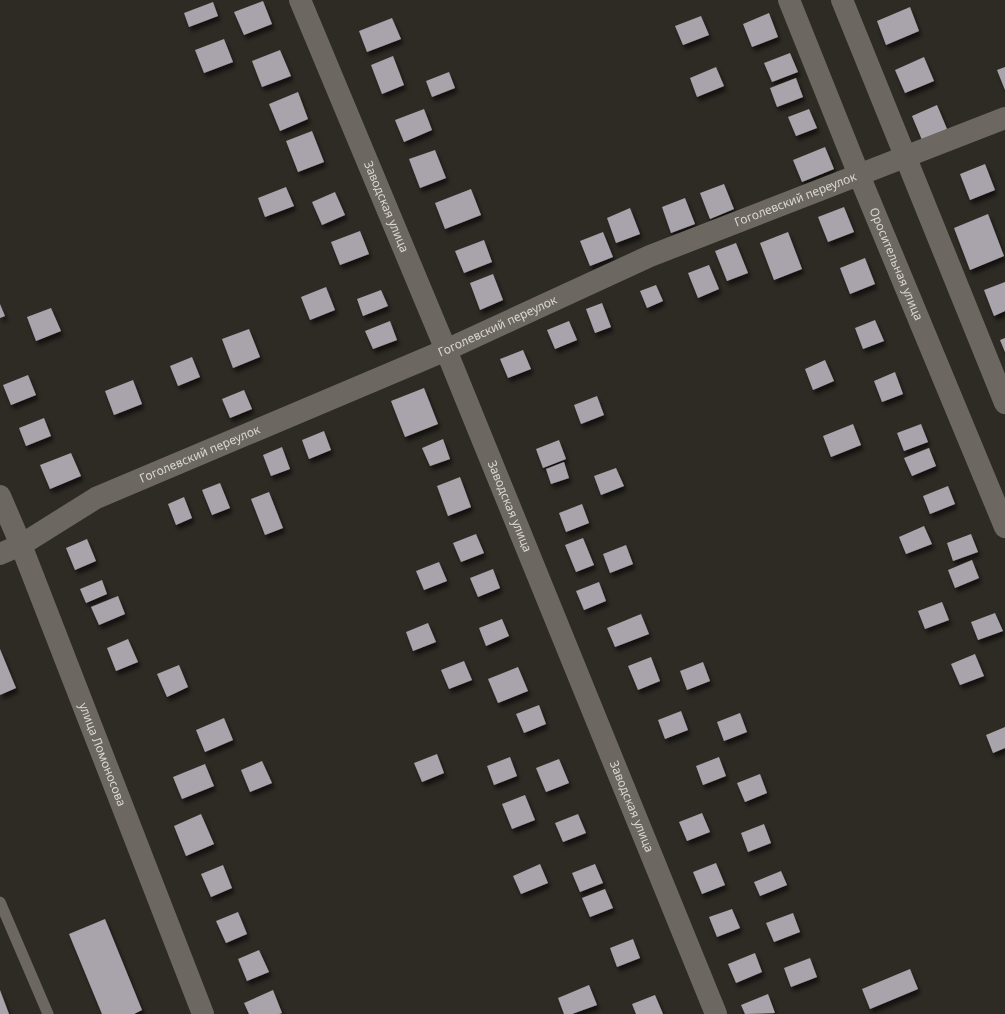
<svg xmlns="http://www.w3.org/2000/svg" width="1005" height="1014" viewBox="0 0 1005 1014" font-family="'Noto Sans',sans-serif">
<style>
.building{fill:#a9a4ab;filter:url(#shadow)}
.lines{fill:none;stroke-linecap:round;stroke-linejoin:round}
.service{stroke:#6c6861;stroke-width:11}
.minor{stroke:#6c6861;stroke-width:22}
.secondary{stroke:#6c6861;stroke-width:22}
.labels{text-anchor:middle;stroke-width:4;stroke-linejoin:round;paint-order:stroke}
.street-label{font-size:12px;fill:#d9d7d3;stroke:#2e2b25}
</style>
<defs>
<filter id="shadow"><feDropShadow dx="2.5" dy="4.5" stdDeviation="2" flood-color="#0009"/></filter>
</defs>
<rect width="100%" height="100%" fill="#2e2b25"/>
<path class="building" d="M263 1 272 24 244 35 234 12Z
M213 2 218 16 189 27 184 13Z
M910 7 919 31 886 45 877 21Z
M769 13 778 37 752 47 743 24Z
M701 16 709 35 683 45 675 26Z
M392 18 401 39 367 52 359 31Z
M224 39 233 62 204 73 195 50Z
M280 50 291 76 262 87 252 61Z
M790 53 798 72 772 82 764 63Z
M393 56 404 85 382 94 371 65Z
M924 57 934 81 905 93 895 70Z
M716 67 724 86 697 97 690 78Z
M1005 67V90L997 70Z
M449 72 455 88 432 97 426 81Z
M796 78 803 97 777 107 770 88Z
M298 92 308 119 280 131 269 104Z
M937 105 947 129 922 140 912 116Z
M424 109 432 130 404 142 395 120Z
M809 109 817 128 796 136 788 117Z
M312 131 324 162 298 172 286 141Z
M825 147 834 169 802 182 793 160Z
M435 150 446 178 420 188 409 159Z
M985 164 995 190 970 200 960 174Z
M724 184 734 209 710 219 700 193Z
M286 187 294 206 265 217 258 198Z
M471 189 481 215 445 229 435 203Z
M335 192 345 215 322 225 312 202Z
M685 198 695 224 671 233 662 207Z
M844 207 854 232 828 242 818 217Z
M630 208 640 234 616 243 607 218Z
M988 214 1004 256 970 270 954 228Z
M360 231 369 254 340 265 331 242Z
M603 232 613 257 590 266 580 241Z
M788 232 802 269 774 280 760 243Z
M484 240 492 262 464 273 455 251Z
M736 243 748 273 727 281 715 251Z
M865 258 875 284 850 294 840 268Z
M709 265 719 289 698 298 688 273Z
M493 274 503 300 480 310 470 283Z
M1005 282V311L994 316 984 290Z
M656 285 663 301 647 308 640 291Z
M326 287 335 310 310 320 301 297Z
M381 290 388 306 363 316 357 299Z
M602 303 611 327 595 333 586 309Z
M0 304 5 316 0 318Z
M51 308 61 331 36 341 27 317Z
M875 320 884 341 863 349 855 328Z
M390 321 397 340 373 349 365 331Z
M569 321 577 340 555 349 547 330Z
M249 329 260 357 233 368 222 339Z
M1005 338V352L1000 340Z
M523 350 531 369 508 378 500 359Z
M192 357 200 377 178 386 170 366Z
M825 360 834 381 813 390 805 369Z
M895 372 903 394 882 402 874 381Z
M28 375 36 395 11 405 3 385Z
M133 380 142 404 114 415 105 391Z
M424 388 438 424 405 437 391 401Z
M244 390 252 409 230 418 222 399Z
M597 396 604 415 581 424 574 405Z
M44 418 51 436 26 446 19 428Z
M853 424 861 445 831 457 823 436Z
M921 424 928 442 904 451 897 433Z
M324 431 331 450 309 459 302 440Z
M443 439 450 459 430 466 422 448Z
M559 440 566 459 543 468 536 449Z
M282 447 290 469 271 476 263 455Z
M929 448 936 466 912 476 904 458Z
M71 453 81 476 50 489 40 465Z
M564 462 569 478 551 484 546 469Z
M616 468 624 486 601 495 594 476Z
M460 477 471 507 448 516 437 486Z
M220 483 230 508 212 515 202 490Z
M948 486 955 504 930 514 923 496Z
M269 492 283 528 265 535 251 499Z
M184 497 192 518 176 525 168 504Z
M582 504 589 523 566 532 559 513Z
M924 526 932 544 906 554 899 537Z
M476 534 484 553 461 562 453 543Z
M971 534 978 552 953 561 947 543Z
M583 538 594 565 576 572 565 545Z
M87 539 96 561 75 570 66 548Z
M626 545 633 564 610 573 603 554Z
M972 560 979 578 955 588 948 570Z
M439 562 447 581 424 590 416 571Z
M493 569 500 588 478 597 470 578Z
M102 580 107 594 86 603 80 589Z
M599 582 606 601 584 610 576 591Z
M118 596 125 614 99 625 91 607Z
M942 602 949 620 925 629 918 611Z
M995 613 1003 631 978 640 971 622Z
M641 614 649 634 615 647 607 628Z
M502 619 509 636 486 646 479 628Z
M428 623 436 642 413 651 406 632Z
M128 639 138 662 116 671 107 648Z
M0 649 16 688 0 695Z
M975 654 984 676 960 685 951 664Z
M651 657 660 681 638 690 628 666Z
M464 661 472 680 449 689 441 670Z
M703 662 710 681 687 690 680 671Z
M179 665 188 687 167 697 157 674Z
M518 667 528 691 498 703 488 679Z
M539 705 546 724 524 733 516 714Z
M681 711 688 730 665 739 658 720Z
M740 713 747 732 724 741 717 722Z
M224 718 233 740 205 752 196 730Z
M1005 727V748L993 753 986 735Z
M437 754 444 773 422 782 414 763Z
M510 757 517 776 494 785 487 766Z
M719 757 726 776 703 785 696 766Z
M559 759 569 783 546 792 536 768Z
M262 761 272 783 250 792 241 770Z
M205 764 214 786 182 799 173 777Z
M760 774 767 793 745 802 737 783Z
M525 795 535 820 512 829 502 804Z
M702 813 710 832 687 841 679 822Z
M201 814 214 844 186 856 174 826Z
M578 814 586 833 563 842 555 823Z
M764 824 771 843 748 852 741 833Z
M716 863 725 885 702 894 693 872Z
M540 864 548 883 521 894 513 876Z
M595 864 603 883 580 892 572 873Z
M223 865 232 888 211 897 201 874Z
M781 871 787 885 760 896 754 882Z
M605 889 613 908 590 917 582 898Z
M732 909 740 928 717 937 709 917Z
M238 912 247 934 226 943 216 921Z
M793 913 800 932 774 942 766 923Z
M105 919 142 1010 134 1014H102L69 934Z
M633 939 640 958 617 967 610 948Z
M259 950 269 972 247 981 238 959Z
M755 953 762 972 736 983 728 964Z
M810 958 817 977 791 987 784 968Z
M910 969 918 989 870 1009 862 989Z
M589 985 597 1005 572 1014H564L558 998Z
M0 990 9 1014H0Z
M273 990 282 1013 279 1014H249L244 1003Z
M768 994 775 1013 745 1014 741 1005Z
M655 995 663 1014H636L632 1004Z"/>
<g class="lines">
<path class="service" d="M0 902 48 1014"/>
<g class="minor">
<path id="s1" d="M789 0 859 175 1005 527"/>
<path d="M842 0 1005 403"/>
<path id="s2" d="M0 496 21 545 203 1014"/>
<path id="s3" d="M0 554 21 545 96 498 446 350 650 256 1005 118"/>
</g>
<path class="secondary" id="s4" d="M300 0 446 350 716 1014"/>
</g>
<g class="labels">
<g class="street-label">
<text dy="4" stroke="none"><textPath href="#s3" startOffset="872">Гоголевский переулок</textPath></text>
<text dy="4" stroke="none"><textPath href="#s4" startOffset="224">Заводская улица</textPath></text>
<text dy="4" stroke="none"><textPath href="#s1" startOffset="285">Оросительная улица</textPath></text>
<text dy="4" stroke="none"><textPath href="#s3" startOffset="548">Гоголевский переулок</textPath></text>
<text dy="4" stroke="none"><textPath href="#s3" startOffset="224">Гоголевский переулок</textPath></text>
<text dy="4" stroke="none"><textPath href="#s4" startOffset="548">Заводская улица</textPath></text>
<text dy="4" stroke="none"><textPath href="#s2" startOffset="278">улица Ломоносова</textPath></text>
<text dy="4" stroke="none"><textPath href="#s4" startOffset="872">Заводская улица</textPath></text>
</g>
</g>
</svg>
